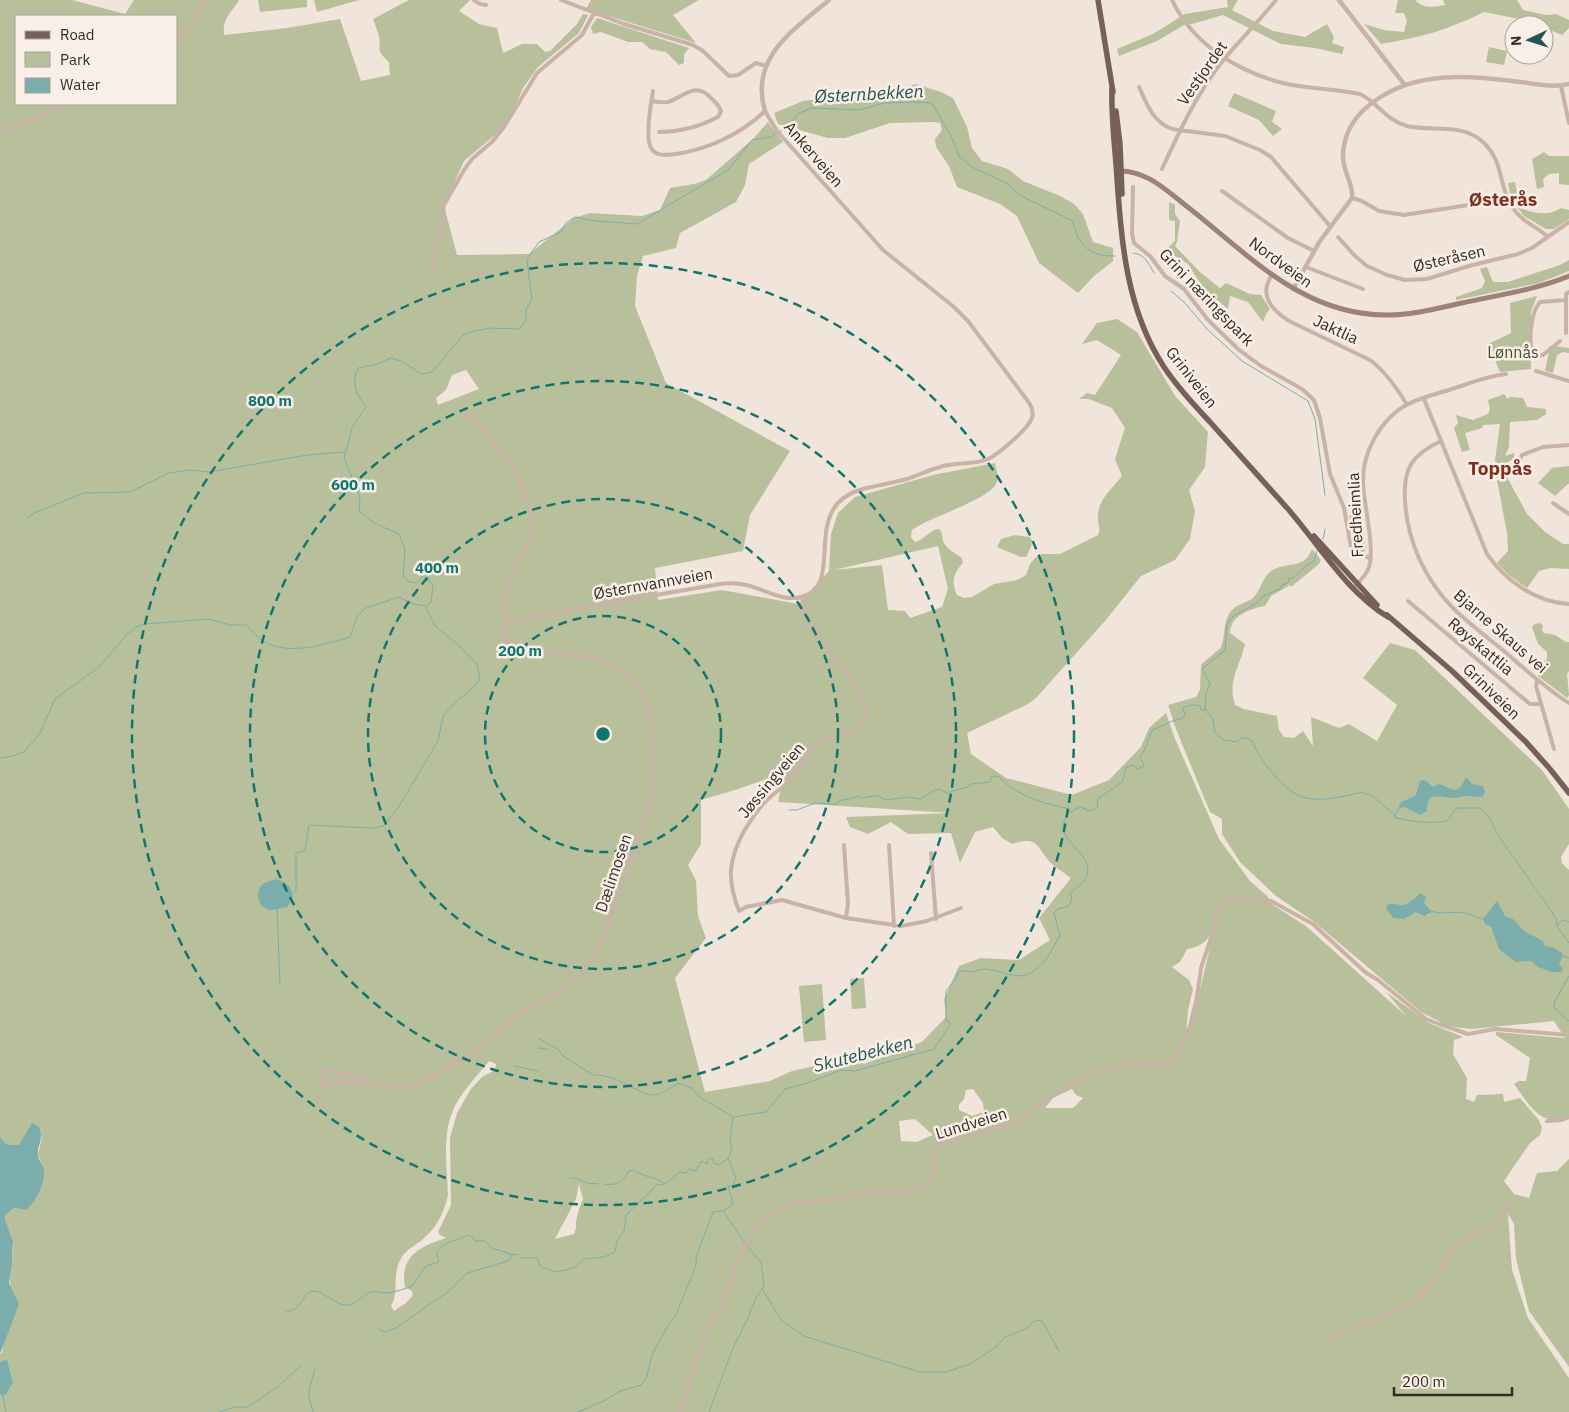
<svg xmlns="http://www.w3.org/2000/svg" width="1569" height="1412" viewBox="0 0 1569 1412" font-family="'IBM Plex Sans',sans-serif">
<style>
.green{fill:#b7c09b;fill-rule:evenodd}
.water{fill:#7aadab}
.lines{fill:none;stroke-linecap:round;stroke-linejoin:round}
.stream{stroke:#7aadab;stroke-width:1}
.minor{stroke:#c9b3a7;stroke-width:4}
.tertiary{stroke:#c9b3a7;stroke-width:4.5}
.secondary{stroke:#9c8279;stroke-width:5}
.primary{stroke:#776059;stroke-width:5.5}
.ring{fill:none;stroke:#0f766e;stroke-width:2.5;stroke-dasharray:9 6}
.labels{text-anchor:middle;stroke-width:5;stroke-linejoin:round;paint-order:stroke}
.street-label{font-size:16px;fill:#352b27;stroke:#f9efe7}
.park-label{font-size:16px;fill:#48532c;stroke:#f9efe7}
.water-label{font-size:18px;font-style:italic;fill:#1e5654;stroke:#f9efe7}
.quarter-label{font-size:19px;font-weight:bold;fill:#823022;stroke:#f9efe7}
.centre{fill:#0f766e;stroke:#f9efe7;stroke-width:2.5}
.ring-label{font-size:15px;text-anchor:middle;font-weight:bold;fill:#0f766e;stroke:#f9efe7;stroke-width:5;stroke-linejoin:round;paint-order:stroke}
</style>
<rect width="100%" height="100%" fill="#f1e4db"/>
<path class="green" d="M0 0H72L125 14 134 0H239C231 13 222 19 224 35L287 28 340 19 361 81 390 75 389 62C374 48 382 50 379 36 377 30 375 24 373 19L409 0H470L459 11 479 24 497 28 503 53 522 44H537L545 52 550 51 577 24 583 14 588 15 579 33 538 67 523 88 513 111 501 130 464 161 444 206 457 255 529 254 574 218 590 213 642 216 660 210 670 188 694 184 706 180 753 139 768 122 783 142 749 164 745 185 736 202 680 233 676 248 643 256 637 276 635 306 666 383 790 451 750 515 743 551 655 568 658 600 722 590 798 604 829 571 831 534 838 513 855 497 933 475 995 463C996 470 999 476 997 482 990 500 929 517 912 530L911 537 915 542C924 540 929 530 939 529 943 533 942 536 943 541 946 549 955 553 962 558L963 563C953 573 951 582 957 595L964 598 972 597 994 584 1017 580 1026 575 1030 564 1035 558 1042 554H1060L1098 535C1101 528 1098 526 1098 520 1096 501 1111 490 1122 476L1115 459 1125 428 1112 408 1089 399H1079L1087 393 1095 395 1121 355 1097 340 1082 344 1097 323 1117 319 1137 332 1175 396 1208 432 1205 467 1189 490 1195 511 1190 539 1175 560 1141 576 1105 621 1036 698 1028 704 967 733 971 754 1006 778 1072 795 1109 780 1141 747 1149 728 1166 713 1175 739 1219 839 1250 881 1267 896 1273 905 1306 926 1406 1016 1386 992 1429 1023 1463 1037 1454 1040 1453 1054 1467 1078 1466 1099 1474 1102 1477 1095 1503 1094 1504 1102 1520 1098 1539 1120 1542 1128 1540 1135 1530 1143 1504 1181 1514 1194 1529 1198 1537 1173 1557 1171 1569 1159V1367L1529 1311 1516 1259 1514 1224 1508 1214 1512 1270 1528 1318 1569 1378V1412H0V1394L3 1396 13 1382 7 1359 0 1362V1354L2 1353 12 1291C6 1276 15 1259 13 1243 12 1233 4 1225 5 1216L14 1208 26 1210 44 1169 38 1155 42 1137 25 1136 19 1145 6 1144 0 1137ZM16 16H176V104H16ZM466 370 479 389 438 405 436 398 446 390 452 375ZM938 546 948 589 942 607 910 618 905 611 888 610 882 565 834 570ZM784 773 778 802 951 813 846 817 850 827 868 834 891 822 908 834 951 833 960 863 975 832 993 827 1002 838 1012 844C1040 835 1035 847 1052 864 1057 869 1065 873 1071 878L1039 918 1050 940 1019 960 981 958 959 966 944 999 946 1017 922 1042 864 1064 852 1058 792 1071 770 1081 705 1092 675 978 706 938 698 916 696 881 688 865 701 844V800L735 790ZM1219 909 1193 1020 1186 1034 1188 1010 1193 989 1189 980 1172 967 1180 962 1187 949C1211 946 1213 929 1219 909ZM489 1061 496 1064 495 1070 482 1077 471 1089 457 1113 450 1138 451 1205 438 1232 440 1235 446 1238C421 1246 399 1256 405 1287L412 1291 413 1295 406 1303 394 1311 391 1306C400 1292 391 1273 402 1257 407 1249 416 1245 423 1239 437 1227 444 1213 448 1195 447 1165 441 1132 456 1104 465 1088 478 1075 489 1061ZM973 1089 983 1103 984 1112 972 1116 959 1110V1105L964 1099 966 1090ZM1072 1089 1076 1095 1083 1098 1073 1108H1045L1053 1098ZM915 1119 933 1135 917 1142 901 1141 899 1121ZM579 1184 583 1199 579 1209 576 1221V1228L574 1234 555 1239 576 1199Z
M258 0H307V7L260 12Z
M314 0H359L317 12Z
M591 0H699L673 15 696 43 586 9Z
M1227 0H1238L1232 10 1273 31 1305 37 1327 24 1334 37 1332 43 1344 47 1342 54 1315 48 1281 44 1223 15 1192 24 1184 25 1157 41 1119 56 1117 49 1153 34 1185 14 1228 7Z
M1398 0H1415C1423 9 1434 7 1445 5L1443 0H1517L1523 10 1546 15 1556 14 1569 20V28L1562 35 1547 29 1539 19 1514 18 1484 12C1450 29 1420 38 1381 44L1364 24 1384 30 1404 32 1407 21 1404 13H1395Z
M597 18 689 48 684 54V63L679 65 666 52 650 49 642 42H628L601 32 593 34 591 27Z
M1489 47 1507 51 1504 65 1486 62Z
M915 84 941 92 953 98 967 127 972 148 982 161 1008 169 1023 181 1060 196 1074 204 1083 214 1093 242 1113 248V261L1094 276 1078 293 1039 263 1017 216 1000 204 957 187 949 166 936 147 935 139 942 130 940 123 935 122 890 123 845 138H828L778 124 774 113 803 101 848 96 883 98Z
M1234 93 1276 111 1272 122 1282 129 1273 136 1259 120 1228 106Z
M1544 152 1549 156H1569V185L1559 184V173L1549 174 1543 179 1544 187 1537 189 1532 159Z
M1515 182 1520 208C1533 213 1548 217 1561 208L1569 210V219L1554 229H1546L1524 216 1511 199 1508 183Z
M1169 202 1175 205V214L1180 221 1177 242 1175 246 1201 273 1220 288 1226 283 1250 294 1261 295 1270 309 1266 314 1263 322 1248 302 1230 296 1228 309 1204 289 1188 264 1175 256 1168 248 1175 241V221L1169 220Z
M1569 260V271L1539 283 1456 300V297L1482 288 1485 281 1480 269 1487 267 1493 282H1508L1560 265Z
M1537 296 1531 312V369L1500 372 1488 344 1511 333 1510 303Z
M1555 346 1569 348V353L1563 352 1557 355 1553 373 1545 371 1549 352Z
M1504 394 1508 399 1510 397 1523 398 1527 407 1546 409V414L1537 420 1510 422 1509 447 1505 456 1514 453V458L1507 463 1508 479 1527 514 1545 532 1563 544H1569V569L1550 568 1539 571 1527 588 1510 576 1497 563 1508 551 1507 533 1497 480H1500L1495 460 1500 424 1483 425 1482 428 1465 433 1470 450 1462 452 1454 428 1458 423 1456 415 1473 420 1488 414 1490 409 1488 400Z
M1569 466V484H1568L1555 496 1538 483 1552 468Z
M1353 514 1360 519 1364 532 1363 539 1366 547 1364 552 1360 551C1349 542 1355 529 1349 516Z
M1015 535 1030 537 1032 540 1031 547 1026 557H1021L997 547 1001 539Z
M1312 549 1321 560 1319 564 1291 587 1290 585 1271 596 1265 606C1250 609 1231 615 1230 633L1245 644C1240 667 1227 680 1235 705L1244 709 1277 716 1279 730 1284 737 1294 738 1303 731 1313 746 1311 717 1339 728 1349 724 1377 741 1397 705 1363 678 1390 643 1415 650 1542 770 1569 809V844L1561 857 1562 863 1569 870V1115C1541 1130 1529 1104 1514 1084L1519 1081H1526L1530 1058 1496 1035V1032L1565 1038 1554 1021 1471 1029 1448 1026 1421 1012 1313 921 1276 896 1240 862 1222 834V819L1210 812 1176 729 1168 705 1196 697 1200 690 1201 665C1205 660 1218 651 1221 647 1226 635 1222 621 1232 610 1238 603 1248 603 1254 597 1261 589 1262 578 1271 571 1286 561 1305 570 1312 549Z
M1540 623 1543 625 1542 630 1544 633 1555 635 1566 642H1569V671L1567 674 1569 695 1567 698 1538 676V670L1547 659V652L1538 644 1532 627 1535 624Z
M864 978 866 1008 852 1009 850 979Z
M822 984 826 1040 804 1042 799 986Z"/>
<path class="water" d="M1466 777 1472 784 1483 786 1485 792 1483 797C1477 797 1472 796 1467 796 1463 796 1459 798 1455 798 1441 798 1426 789 1427 811L1420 815 1404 807 1399 808 1400 803 1416 795 1420 781C1428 778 1427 784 1433 787L1439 784 1454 790 1460 788Z
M275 879C291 883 298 893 287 907 282 908 275 910 270 910 258 908 254 891 263 884 267 881 271 881 275 879Z
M1420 893 1426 897 1424 903 1431 911V913H1428L1425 916 1416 912 1404 919 1393 918 1386 908 1387 905C1394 902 1396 905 1403 905 1409 904 1416 898 1420 893Z
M1497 901 1505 916 1513 919 1524 931 1543 941 1545 946 1552 947 1562 953 1563 956 1559 964 1563 969 1561 972H1552L1538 967 1531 961 1516 962 1499 949 1491 927 1485 924 1483 919Z
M32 1123 39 1127C44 1142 37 1144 38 1155 38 1160 44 1165 44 1170 45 1184 36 1201 26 1210L14 1208 5 1216V1220L13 1241 12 1263 9 1283 19 1304 0 1354V1137L6 1144 19 1145Z
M7 1359 13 1382 7 1393 3 1396 0 1394V1362Z"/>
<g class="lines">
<path class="stream" d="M780 131 788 127 798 114 811 108 859 110 885 103 913 102 932 103 951 136 959 156 972 167 1008 184 1021 196 1073 221C1077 245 1091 257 1115 256
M1133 253C1145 254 1149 264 1154 273
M1171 291 1184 302 1207 329 1242 361 1308 401 1315 419 1325 495
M27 518 34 513 84 493 130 492 169 473 189 470 209 472 307 455 345 452
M1323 539 1325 529
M1317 551 1314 561 1307 565 1294 577 1289 579 1288 583 1282 585 1280 589 1263 596 1257 603 1232 617 1227 624 1225 650 1202 669 1210 683 1206 693 1205 709 1213 720 1215 733 1224 740 1237 742 1241 738C1245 738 1250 738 1252 741 1255 744 1255 748 1257 752 1268 767 1278 784 1296 794 1310 802 1330 799 1345 796 1352 795 1358 792 1364 793 1378 796 1383 808 1395 815L1394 817C1411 822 1430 824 1447 821L1457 808H1480L1489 817 1498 835 1552 912 1556 919 1557 926 1569 943
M0 758 13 756 24 752 40 733 55 699 99 667 127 634 136 627 146 624 208 619 230 625H246C252 629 257 637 263 641 287 656 324 645 350 637L357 616 366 608 399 597 413 604 426 606 431 602 433 586 427 578 422 577 417 583 409 582 403 575 405 549 399 534 374 523 359 511 360 497 344 458 352 428 366 406C356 395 351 382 358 368L374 365 391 358 401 361 422 374 432 372 463 335 474 331 491 328 519 329 526 321V309L532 300 527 259 539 242 561 232 566 223 575 217 595 221 637 224 728 170 752 140 771 137 777 133
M789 810H797L815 803 837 804 839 801 860 796 862 798 874 796H879L886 800 908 797 920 799 935 790 940 789 948 794 952 791 968 787 971 784 990 782 991 777 995 776 1000 777C1010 793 1048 805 1066 808L1068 812
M1070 812 1080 807 1090 811 1097 808 1098 799 1123 781 1126 767 1133 765 1138 769 1144 766 1140 757 1145 749 1152 730C1162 727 1172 719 1182 719L1185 715 1183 708C1189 705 1194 704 1200 706L1201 710H1205
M1396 814 1399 808
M293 893 296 891V853L305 851 309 825 373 828 383 826 398 808 438 741 443 716 457 700 469 692 480 679 477 665 462 648 435 626 426 607
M277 909 280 985
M1431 911C1441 915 1454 911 1464 913 1471 913 1475 918 1483 919
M1557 925 1563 920 1569 922
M1563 956 1569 958
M1569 976 1555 1001 1554 1008 1569 1021
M539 1039 558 1049 563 1056 593 1075
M538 1048 547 1049
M514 1066 538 1071
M596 1075C617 1074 642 1097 656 1095 664 1093 671 1088 678 1083L692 1088 701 1098 732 1116
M570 1178H576L587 1183 599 1184
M604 1184C617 1186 622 1182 629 1171L634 1170C644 1178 656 1176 665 1184
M723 1211 745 1243
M763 1290 781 1320 804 1336 920 1372H946L970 1364 996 1347 1005 1337 1026 1329 1035 1320 1042 1321 1059 1351
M286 1312C289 1311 294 1310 297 1307 303 1302 304 1293 313 1291 321 1290 334 1303 344 1305 355 1306 362 1295 371 1292 377 1291 381 1293 387 1293 391 1293 409 1288 412 1286L426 1266 438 1262 439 1260 436 1253 445 1244 469 1235 473 1237 475 1241H485L493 1249 499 1250 512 1255
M378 1329 385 1332 396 1328 449 1291 467 1273 508 1261 512 1255 517 1254 521 1258H537L541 1267 555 1272 566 1270 575 1267 583 1259 604 1257 615 1252 617 1241 624 1231 626 1215 657 1185 665 1184 680 1172 686 1173 689 1169 696 1171 701 1161 707 1164 708 1159 712 1158 714 1163 718 1165 728 1159
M3 1396 6 1412
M219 1412 236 1407H248L280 1385 300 1366
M313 1412 309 1397V1389L315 1370
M578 1412 604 1401 620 1391 641 1385 646 1379 652 1355 667 1327 676 1315 696 1265V1257L713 1212 723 1211 733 1204 728 1186H733L736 1177C732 1171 732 1165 728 1159L732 1149 730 1142 733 1117 766 1112 785 1089 811 1082 841 1070 855 1071 934 1049 951 1024 946 1020V991L955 980 959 971C964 970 966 972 971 972 976 971 980 969 986 969 1013 973 1021 985 1043 963 1050 956 1054 944 1060 936L1054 913 1058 909 1069 906 1072 899 1070 893C1075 889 1083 883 1086 877 1096 857 1063 844 1063 826 1063 822 1067 816 1069 812
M709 1412 733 1348 746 1322 756 1298 764 1286 761 1262 747 1246"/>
<path class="minor" d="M474 0 480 4 486 5
M561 0 624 24 693 45 703 51 729 76 738 75 756 63 766 66
M1172 0C1193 45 1240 73 1287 84 1311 89 1336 89 1360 94 1377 102 1387 121 1407 126 1433 132 1462 122 1484 143 1505 164 1498 187 1513 208 1522 222 1536 226 1548 237
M176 42 196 20 205 0
M1561 86 1569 123
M1139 87C1147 104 1152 121 1172 129L1225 136 1260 150 1271 157 1330 226
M652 101C657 102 663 103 668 102 685 96 696 81 711 98 715 102 719 105 721 111L718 117C699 127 680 132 659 132
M0 132 71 104
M1162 169C1180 130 1198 91 1225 58 1242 38 1260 20 1276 0
M1133 187 1132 234 1134 243 1150 256 1165 276 1184 289 1208 320 1238 349 1261 366 1302 389 1314 400 1320 418 1330 474 1344 508 1346 519 1351 547 1358 554 1370 558
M1222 191 1288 238 1314 251
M1352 198 1362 201 1379 211 1404 215 1507 199
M1338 237 1355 256 1367 266 1387 275 1405 280 1427 279 1469 266 1518 254 1532 248 1569 222
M1306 267 1363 289
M434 270 433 254 441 230 444 205 464 170 472 159 492 142 504 127 537 73 582 35 594 13
M1272 275C1258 295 1272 310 1289 321L1370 360C1386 372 1397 388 1407 405
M1566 300V333
M1560 341 1543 355 1534 357C1528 344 1530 313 1540 302L1566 300V294L1569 292
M1536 371 1569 381
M1424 399 1487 554C1506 581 1535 602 1569 604
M460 409 483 428 497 451 516 470 529 506 532 518V530L529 540 506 584 505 616 508 622
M1441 441C1412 455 1403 468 1405 500 1407 541 1425 580 1454 609 1469 624 1487 637 1504 651 1525 669 1545 688 1569 703
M1519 461 1522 455 1543 447 1569 445
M1553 503 1569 514
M1356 585C1361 580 1367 574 1369 567 1375 548 1364 505 1363 483 1362 453 1380 419 1408 404 1422 397 1440 393 1455 388 1472 382 1489 376 1506 374
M802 597 805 614 811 625 862 695C866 703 869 712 864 720 854 735 833 733 820 742 808 751 802 766 792 777 783 787 773 794 764 803 756 811 750 822 744 831 728 861 727 880 739 911L746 907 782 900 846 918 901 926 927 921 961 908
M1408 601 1530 704H1540
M1537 680 1536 686 1554 749
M844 845 848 904 846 918
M889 845 894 926
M931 853 936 919
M363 1080 342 1082 325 1086 322 1085 320 1078 325 1071 331 1070 394 1088 410 1087 422 1083 477 1049 518 1015 564 989 589 964 602 941 648 810 653 782 652 738 649 710 646 701 635 682 614 666 595 658 514 646C504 642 497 633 505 623L586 607 720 584C729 583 738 583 746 585 764 589 783 602 801 597 848 586 797 506 863 489 878 485 893 483 907 479 919 475 931 469 943 466 958 462 974 465 988 459 999 454 1028 429 1032 418 1034 411 1031 405 1027 400L968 321 954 307 883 250 777 131 765 111C741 134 709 149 676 154 667 155 656 157 651 148 645 139 651 102 653 91
M1547 1121 1562 1120 1569 1117
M1324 1339C1335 1337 1343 1332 1353 1328 1385 1315 1411 1310 1434 1281 1442 1270 1445 1255 1455 1245 1478 1224 1495 1240 1508 1201
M679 1412 706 1332 721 1307 732 1279 739 1253 764 1220 779 1209 798 1202 834 1199 863 1193 902 1192 923 1186 929 1182 935 1170 932 1152 936 1145 980 1132 1013 1125 1050 1096 1079 1079 1101 1070 1137 1064 1161 1066 1173 1061 1178 1055 1190 1026 1197 997 1201 968 1214 929 1216 915 1219 908 1229 900 1241 899 1271 901 1313 924 1365 972 1378 980 1426 1019 1439 1024 1468 1034 1495 1029 1569 1035"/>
<path class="tertiary" d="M1339 0 1404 84
M765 111C749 57 794 30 829 0
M1293 289 1320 241 1352 198C1354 181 1339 169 1344 146 1347 127 1360 111 1376 100 1419 70 1470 76 1520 82 1536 84 1553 88 1569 84"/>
<path class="secondary" d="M1117 171C1146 169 1168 192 1189 208 1250 256 1304 316 1388 315 1413 315 1438 308 1462 303 1498 295 1535 290 1569 276"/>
<path class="primary" d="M1098 0 1113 92
M1112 88C1111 113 1114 139 1116 164 1121 234 1124 306 1164 367 1177 387 1194 405 1210 422 1236 451 1262 480 1288 509 1320 546 1346 591 1388 617
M1116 111 1120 144 1122 194
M1314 536 1377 605
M1387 615 1452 671 1526 742 1550 769 1569 793"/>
</g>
<g class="ring">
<circle cx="603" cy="734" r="118"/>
<circle cx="603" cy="734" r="235"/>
<circle cx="603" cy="734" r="353"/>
<circle cx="603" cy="734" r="471"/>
</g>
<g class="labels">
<g class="street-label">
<text transform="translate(1202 73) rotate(-55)" y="6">Vestjordet</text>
<text transform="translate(814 154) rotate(49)" y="6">Ankerveien</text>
<text transform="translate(1449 258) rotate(-13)" y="6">Østeråsen</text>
<text transform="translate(1281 262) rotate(36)" y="6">Nordveien</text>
<text transform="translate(1207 297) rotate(46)" y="6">Grini næringspark</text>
<text transform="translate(1336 329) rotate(25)" y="6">Jaktlia</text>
<text transform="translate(1192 377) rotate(52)" y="6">Griniveien</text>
<text transform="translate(1355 515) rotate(-93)" y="6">Fredheimlia</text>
<text transform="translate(653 583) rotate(-10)" y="6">Østernvannveien</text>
<text transform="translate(1501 631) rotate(41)" y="6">Bjarne Skaus vei</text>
<text transform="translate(1481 646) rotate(40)" y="6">Røyskattlia</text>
<text transform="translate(1492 691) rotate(44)" y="6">Griniveien</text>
<text transform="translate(771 780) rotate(-50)" y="6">Jøssingveien</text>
<text transform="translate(613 873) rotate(-71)" y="6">Dælimosen</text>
<text transform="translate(971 1123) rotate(-17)" y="6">Lundveien</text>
</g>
<g class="park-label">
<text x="1513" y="358">Lønnås</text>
</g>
<g class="water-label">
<text transform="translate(869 94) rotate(-3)" y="6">Østernbekken</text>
<text transform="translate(863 1054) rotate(-14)" y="6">Skutebekken</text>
</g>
<g class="quarter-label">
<text x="1503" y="206">Østerås</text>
<text x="1500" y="475">Toppås</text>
</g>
</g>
<circle cx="603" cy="734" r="8" class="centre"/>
<g class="ring-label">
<text x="270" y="406">800 m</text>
<text x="353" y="490">600 m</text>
<text x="437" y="573">400 m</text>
<text x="520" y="656">200 m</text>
</g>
<rect x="15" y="15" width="162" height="90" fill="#f9efe7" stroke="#aba19a"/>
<rect x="25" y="31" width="25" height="8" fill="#776059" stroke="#aba19a"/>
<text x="60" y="40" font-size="15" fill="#352b27">Road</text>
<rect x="25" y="52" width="25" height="15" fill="#b7c09b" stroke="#aba19a"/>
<text x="60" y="65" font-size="15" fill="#352b27">Park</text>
<rect x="25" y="78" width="25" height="15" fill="#7aadab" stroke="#aba19a"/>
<text x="60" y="90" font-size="15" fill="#352b27">Water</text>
<g transform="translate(1529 40) rotate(266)"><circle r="24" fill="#f9efe7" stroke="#aba19a"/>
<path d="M0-4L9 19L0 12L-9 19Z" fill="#1e5654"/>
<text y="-8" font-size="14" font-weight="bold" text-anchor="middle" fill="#352b27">N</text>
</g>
<path d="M1394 1387v8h118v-8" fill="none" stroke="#352b27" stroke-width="2.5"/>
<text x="1402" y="1387" font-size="15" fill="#352b27" stroke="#f9efe7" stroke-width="4" paint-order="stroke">200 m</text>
</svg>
